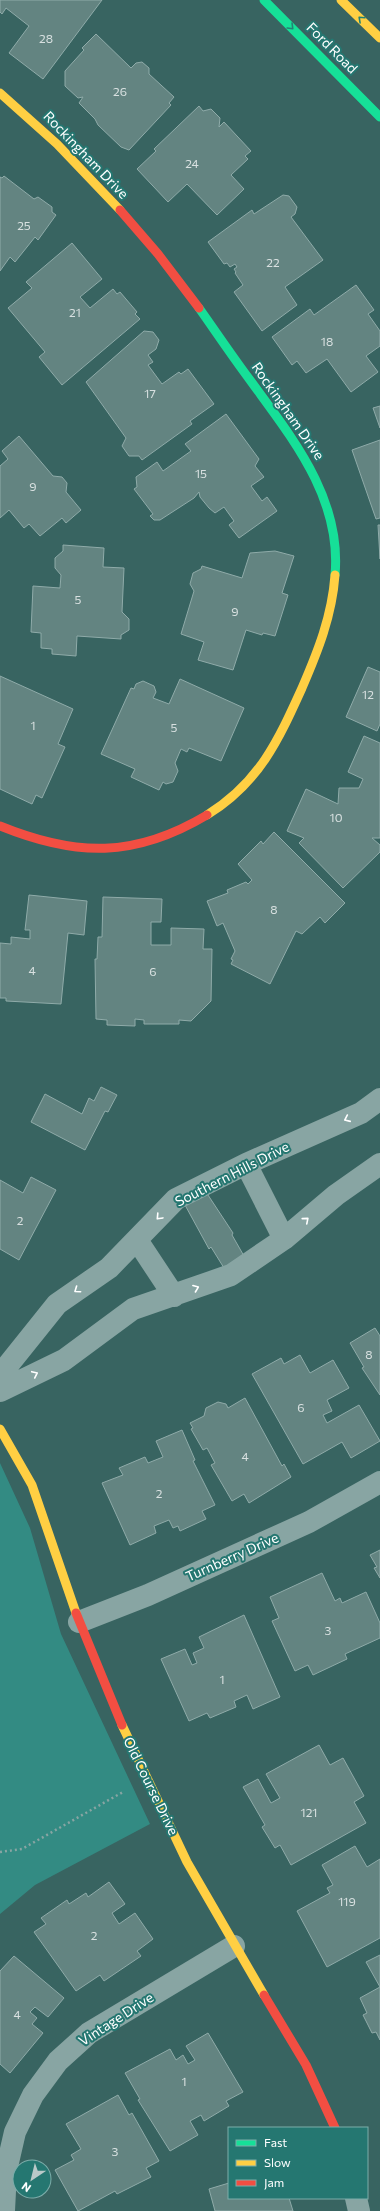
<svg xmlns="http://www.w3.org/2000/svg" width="380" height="2211" viewBox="0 0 380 2211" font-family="Commissioner,sans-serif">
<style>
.green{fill:#338b83}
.building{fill:#638481;stroke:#8faba9}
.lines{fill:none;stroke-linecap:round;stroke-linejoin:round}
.path{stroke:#88a5a3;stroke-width:2.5;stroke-dasharray:2 3;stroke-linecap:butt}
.street{stroke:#88a5a3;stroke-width:22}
.fast{stroke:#16e098;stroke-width:9}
.slow{stroke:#ffcf43;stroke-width:9}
.jam{stroke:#f24e42;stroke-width:9}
.oneway{stroke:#248275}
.oneway2{stroke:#fff}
.labels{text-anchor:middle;stroke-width:4;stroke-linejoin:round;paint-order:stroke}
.number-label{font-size:12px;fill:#d8e0e0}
.street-label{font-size:14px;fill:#fff;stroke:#257771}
</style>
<rect width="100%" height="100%" fill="#386461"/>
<path class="green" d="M0 1463 30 1528 61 1634 150 1824 35 1885 0 1914Z"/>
<path class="building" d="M0 0H102L43 79 9 53 29 26 6 8 2 14 0 12Z
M96 34 131 68 136 63 142 62 149 68V74L174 97 169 103 171 105 129 150 121 147 98 125 95 119 79 103 83 97 78 98 65 86V71L84 50 82 48Z
M199 106 203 111 211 109 220 118 219 127 224 122 251 151 245 156 248 159 231 175 244 189 217 215 187 184 168 202 137 169 156 151 154 149Z
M4 176 34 199 38 197 52 207V212L56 215 38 240 35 237 15 262 10 257 0 271V177L2 178Z
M283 195 289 196 297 207 295 214 291 217 323 260 285 287 297 305 262 331 234 292 243 285 235 273 236 272 234 269 237 267 235 264 230 267 227 263 224 264 208 242 252 210 254 214Z
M72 243 102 279 80 297 90 308 113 289 117 294 120 292 137 312 135 314 140 319 62 385 39 357 45 352 8 308 32 288 26 282Z
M356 285 374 310 368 314 380 331V346L366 356 378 372 351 392 327 359 306 373 297 361 292 365 272 337 310 309 314 315Z
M144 331 153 332 159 340 156 349 148 355 153 362 148 365 162 384 179 372 181 374 188 369 214 404 190 421 192 424 142 460 139 456H129L122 446 126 438 86 382Z
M380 406V428L373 408Z
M226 414 259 459 255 466 264 477 251 486 262 501 267 497 277 511 239 538 229 525 234 521 224 507 215 513 209 508 200 497 199 492 194 498 160 520H154L150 516 153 514 134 489 137 487 136 477 157 462 163 471 191 451 185 444Z
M19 436 53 476 62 477 67 483 66 492 81 510 66 523 62 518 40 536 29 524 24 528 9 510 0 518V466L8 459 2 451Z
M380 440V518L376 519 352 450Z
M378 525H380V559Z
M63 545 104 548 103 567 124 568 122 612 129 619V630L121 635V639L77 636 76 656 52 654V649L41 648V633L31 632 33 586 60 588 61 575 55 568V558L63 551Z
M275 551 294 556 282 593 288 595 275 636 263 633 262 635 246 630 233 670 198 660 204 642 181 634 194 591 190 584 193 573 201 569 202 566 242 578 250 553Z
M368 667 380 672V724L377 731 346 717Z
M0 676 73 709 58 744 65 747 42 798 36 795 32 804 0 789Z
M180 679 244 708 221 761 189 748 187 752 181 749 175 763 178 771 173 782 166 784 163 782 159 790 131 777 135 769 101 754 131 688 134 689 136 684 143 681 154 686 156 692 153 698 169 704Z
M364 736 380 743V838H372L380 845V852L343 888 299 843 304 838 287 831 306 789 338 804 339 788H359L363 779 348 772Z
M274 832 345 903 325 923 320 917 302 934 296 931 270 984 231 964 233 960 231 959 235 951 223 923 217 926 207 901 228 893 227 890 246 882 248 884 252 880 238 864 261 841 263 844Z
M29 895 87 901 84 935 68 933 61 1004 6 1001V998H0V943L11 944V937L30 939V930H25Z
M103 897 162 899 161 922H151V945H171V928L204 929 203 949H212L211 1001 191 1021 179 1020V1024H144V1020L135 1019V1026L107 1025V1020L96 1019 95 959H97L98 937H102Z
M101 1087 117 1095 108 1112 105 1111 85 1150 31 1122 45 1094 82 1114 89 1098 94 1101Z
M31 1177 56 1190 19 1260 0 1249V1180L23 1193Z
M206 1192 233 1233 232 1235 244 1256 224 1268 211 1247 209 1249 185 1205Z
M375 1328 380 1336V1395L362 1368 364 1367 350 1343Z
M300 1355 310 1373 333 1360 349 1388 327 1400 332 1411 323 1415 327 1423 359 1405 380 1441 351 1458 342 1442 303 1464 252 1374 281 1358 284 1364Z
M245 1398 282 1466 284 1464 291 1477 249 1503 244 1494 232 1501 211 1465 215 1463 207 1448 203 1450 191 1429 193 1428 190 1423 204 1416 206 1408 218 1402 226 1404 228 1408Z
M182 1430 195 1460 193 1461 215 1505 202 1511 206 1519 180 1531 178 1526 173 1528 169 1520 154 1526 156 1533 130 1545 102 1483 123 1475 119 1468 145 1457 148 1463 163 1457 156 1441Z
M380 1550V1578L374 1568 377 1567 370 1555Z
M322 1573 335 1601 340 1598 342 1603 366 1592 380 1623V1638L345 1654 347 1659 313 1675 308 1665 295 1671 272 1621 279 1618 270 1597Z
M244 1615 280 1697 253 1709 247 1695 234 1701 236 1707 210 1718 207 1713 189 1721 161 1659 185 1649 192 1665 197 1663 193 1653 204 1648 199 1637Z
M319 1745 330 1765 343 1758 364 1796 354 1802 366 1823 291 1865 280 1845 275 1848 262 1827 265 1825 243 1787 258 1779 271 1803 280 1798 266 1774Z
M355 1846 367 1867 380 1859V1938L327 1967 297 1911 330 1893 327 1888 333 1885 322 1865Z
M109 1882 125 1904 112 1913 119 1924 135 1913 153 1939 137 1951 141 1956 104 1981 100 1975 76 1991 34 1932 46 1924 41 1918 67 1900 69 1904 86 1893 88 1897Z
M380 1955V2040L376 2032 372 2033 363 2015 367 2013 360 1998 380 1987 366 1962Z
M14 1956 64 1998 48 2017 35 2007 30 2012 37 2018 32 2024 43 2033 10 2073 0 2064V1971Z
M208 2033 243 2092 226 2101 229 2106 204 2121 201 2115 190 2121 198 2135 170 2151 138 2100 140 2099 125 2073 170 2049 176 2060 183 2055 188 2064 195 2060 186 2046Z
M118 2095 129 2115 132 2113 159 2161 146 2168 151 2177 117 2194 115 2191 78 2211 55 2170 74 2160 71 2155 81 2149 66 2124Z
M229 2183V2198H289L293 2211H215L209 2189Z"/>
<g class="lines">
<path class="path" d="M0 1852 22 1849 123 1792"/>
<path class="street" d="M246 1164 284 1239
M137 1240 174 1296
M0 1375 57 1304 109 1268 176 1199 246 1164 361 1113 380 1099
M0 1391 64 1360 133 1309 231 1275 284 1239 336 1195 380 1164
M79 1622 148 1595 309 1522 380 1482
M356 2198 359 2211
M4 2211 6 2171 15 2132 33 2095 58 2061 89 2033 234 1946"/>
<path class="fast" d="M264 0 380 117
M199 308C216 332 232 356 250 380 292 438 342 498 335 575"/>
<path class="slow" d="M341 0 380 38
M0 93 57 144 120 210
M207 815C259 783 278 741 302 688 318 651 332 616 335 575
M0 1429 32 1485 76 1613
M122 1725 187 1862 264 1995"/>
<path class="jam" d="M120 210 158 254 199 308
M0 826C76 857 135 858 207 815
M76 1613 122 1725
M264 1995 306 2065 335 2128"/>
</g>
<defs><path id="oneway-chevron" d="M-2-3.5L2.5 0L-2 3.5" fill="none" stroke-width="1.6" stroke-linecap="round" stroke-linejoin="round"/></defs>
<g class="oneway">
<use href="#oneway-chevron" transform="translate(361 19) rotate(-137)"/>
<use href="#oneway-chevron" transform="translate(291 27) rotate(45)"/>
</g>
<g class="oneway2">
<use href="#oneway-chevron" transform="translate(347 1119) rotate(156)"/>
<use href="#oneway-chevron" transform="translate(159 1217) rotate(133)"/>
<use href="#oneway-chevron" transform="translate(306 1220) rotate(-41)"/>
<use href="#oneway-chevron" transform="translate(196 1288) rotate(-21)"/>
<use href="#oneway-chevron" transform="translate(77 1290) rotate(145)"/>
<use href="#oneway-chevron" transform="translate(35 1374) rotate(-25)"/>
</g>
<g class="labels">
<g class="number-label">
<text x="46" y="43">28</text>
<text x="120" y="96">26</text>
<text x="192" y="168">24</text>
<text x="24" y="230">25</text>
<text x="273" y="267">22</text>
<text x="75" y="317">21</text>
<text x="327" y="346">18</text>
<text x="150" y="398">17</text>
<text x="201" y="478">15</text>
<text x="33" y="491">9</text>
<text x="78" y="604">5</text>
<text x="235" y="616">9</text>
<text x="368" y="699">12</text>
<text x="33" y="730">1</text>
<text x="174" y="732">5</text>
<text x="336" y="822">10</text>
<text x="274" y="914">8</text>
<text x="32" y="975">4</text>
<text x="153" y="976">6</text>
<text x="20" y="1225">2</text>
<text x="369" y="1359">8</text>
<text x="301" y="1412">6</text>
<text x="245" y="1461">4</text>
<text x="159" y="1498">2</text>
<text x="328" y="1635">3</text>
<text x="222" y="1684">1</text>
<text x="309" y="1817">121</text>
<text x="347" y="1906">119</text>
<text x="94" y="1940">2</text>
<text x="17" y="2019">4</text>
<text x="184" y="2086">1</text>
<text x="115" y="2156">3</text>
</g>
<g class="street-label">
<text transform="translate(332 48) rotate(45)" y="5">Ford Road</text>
<text transform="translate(86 155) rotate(46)" y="5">Rockingham Drive</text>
<text transform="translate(288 411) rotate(55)" y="5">Rockingham Drive</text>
<text transform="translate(232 1174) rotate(-27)" y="5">Southern Hills Drive</text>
<text transform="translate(232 1557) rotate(-24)" y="5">Turnberry Drive</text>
<text transform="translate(151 1786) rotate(64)" y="5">Old Course Drive</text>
<text transform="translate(116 2019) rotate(-33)" y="5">Vintage Drive</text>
</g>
</g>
<rect x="228" y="2127" width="140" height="72" fill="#257771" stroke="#7cadaa"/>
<rect x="236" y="2140" width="20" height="6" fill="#16e098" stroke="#7cadaa"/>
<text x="264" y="2147" font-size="12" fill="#ffffff">Fast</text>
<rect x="236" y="2160" width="20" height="6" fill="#ffcf43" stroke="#7cadaa"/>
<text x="264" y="2167" font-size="12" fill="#ffffff">Slow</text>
<rect x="236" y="2180" width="20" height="6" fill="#f24e42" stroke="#7cadaa"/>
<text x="264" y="2187" font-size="12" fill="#ffffff">Jam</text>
<g transform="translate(32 2179) rotate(215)"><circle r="19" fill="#257771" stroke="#7cadaa"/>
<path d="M0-3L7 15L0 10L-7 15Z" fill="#b9c9c8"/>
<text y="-6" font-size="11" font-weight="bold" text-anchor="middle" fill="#ffffff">N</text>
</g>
</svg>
